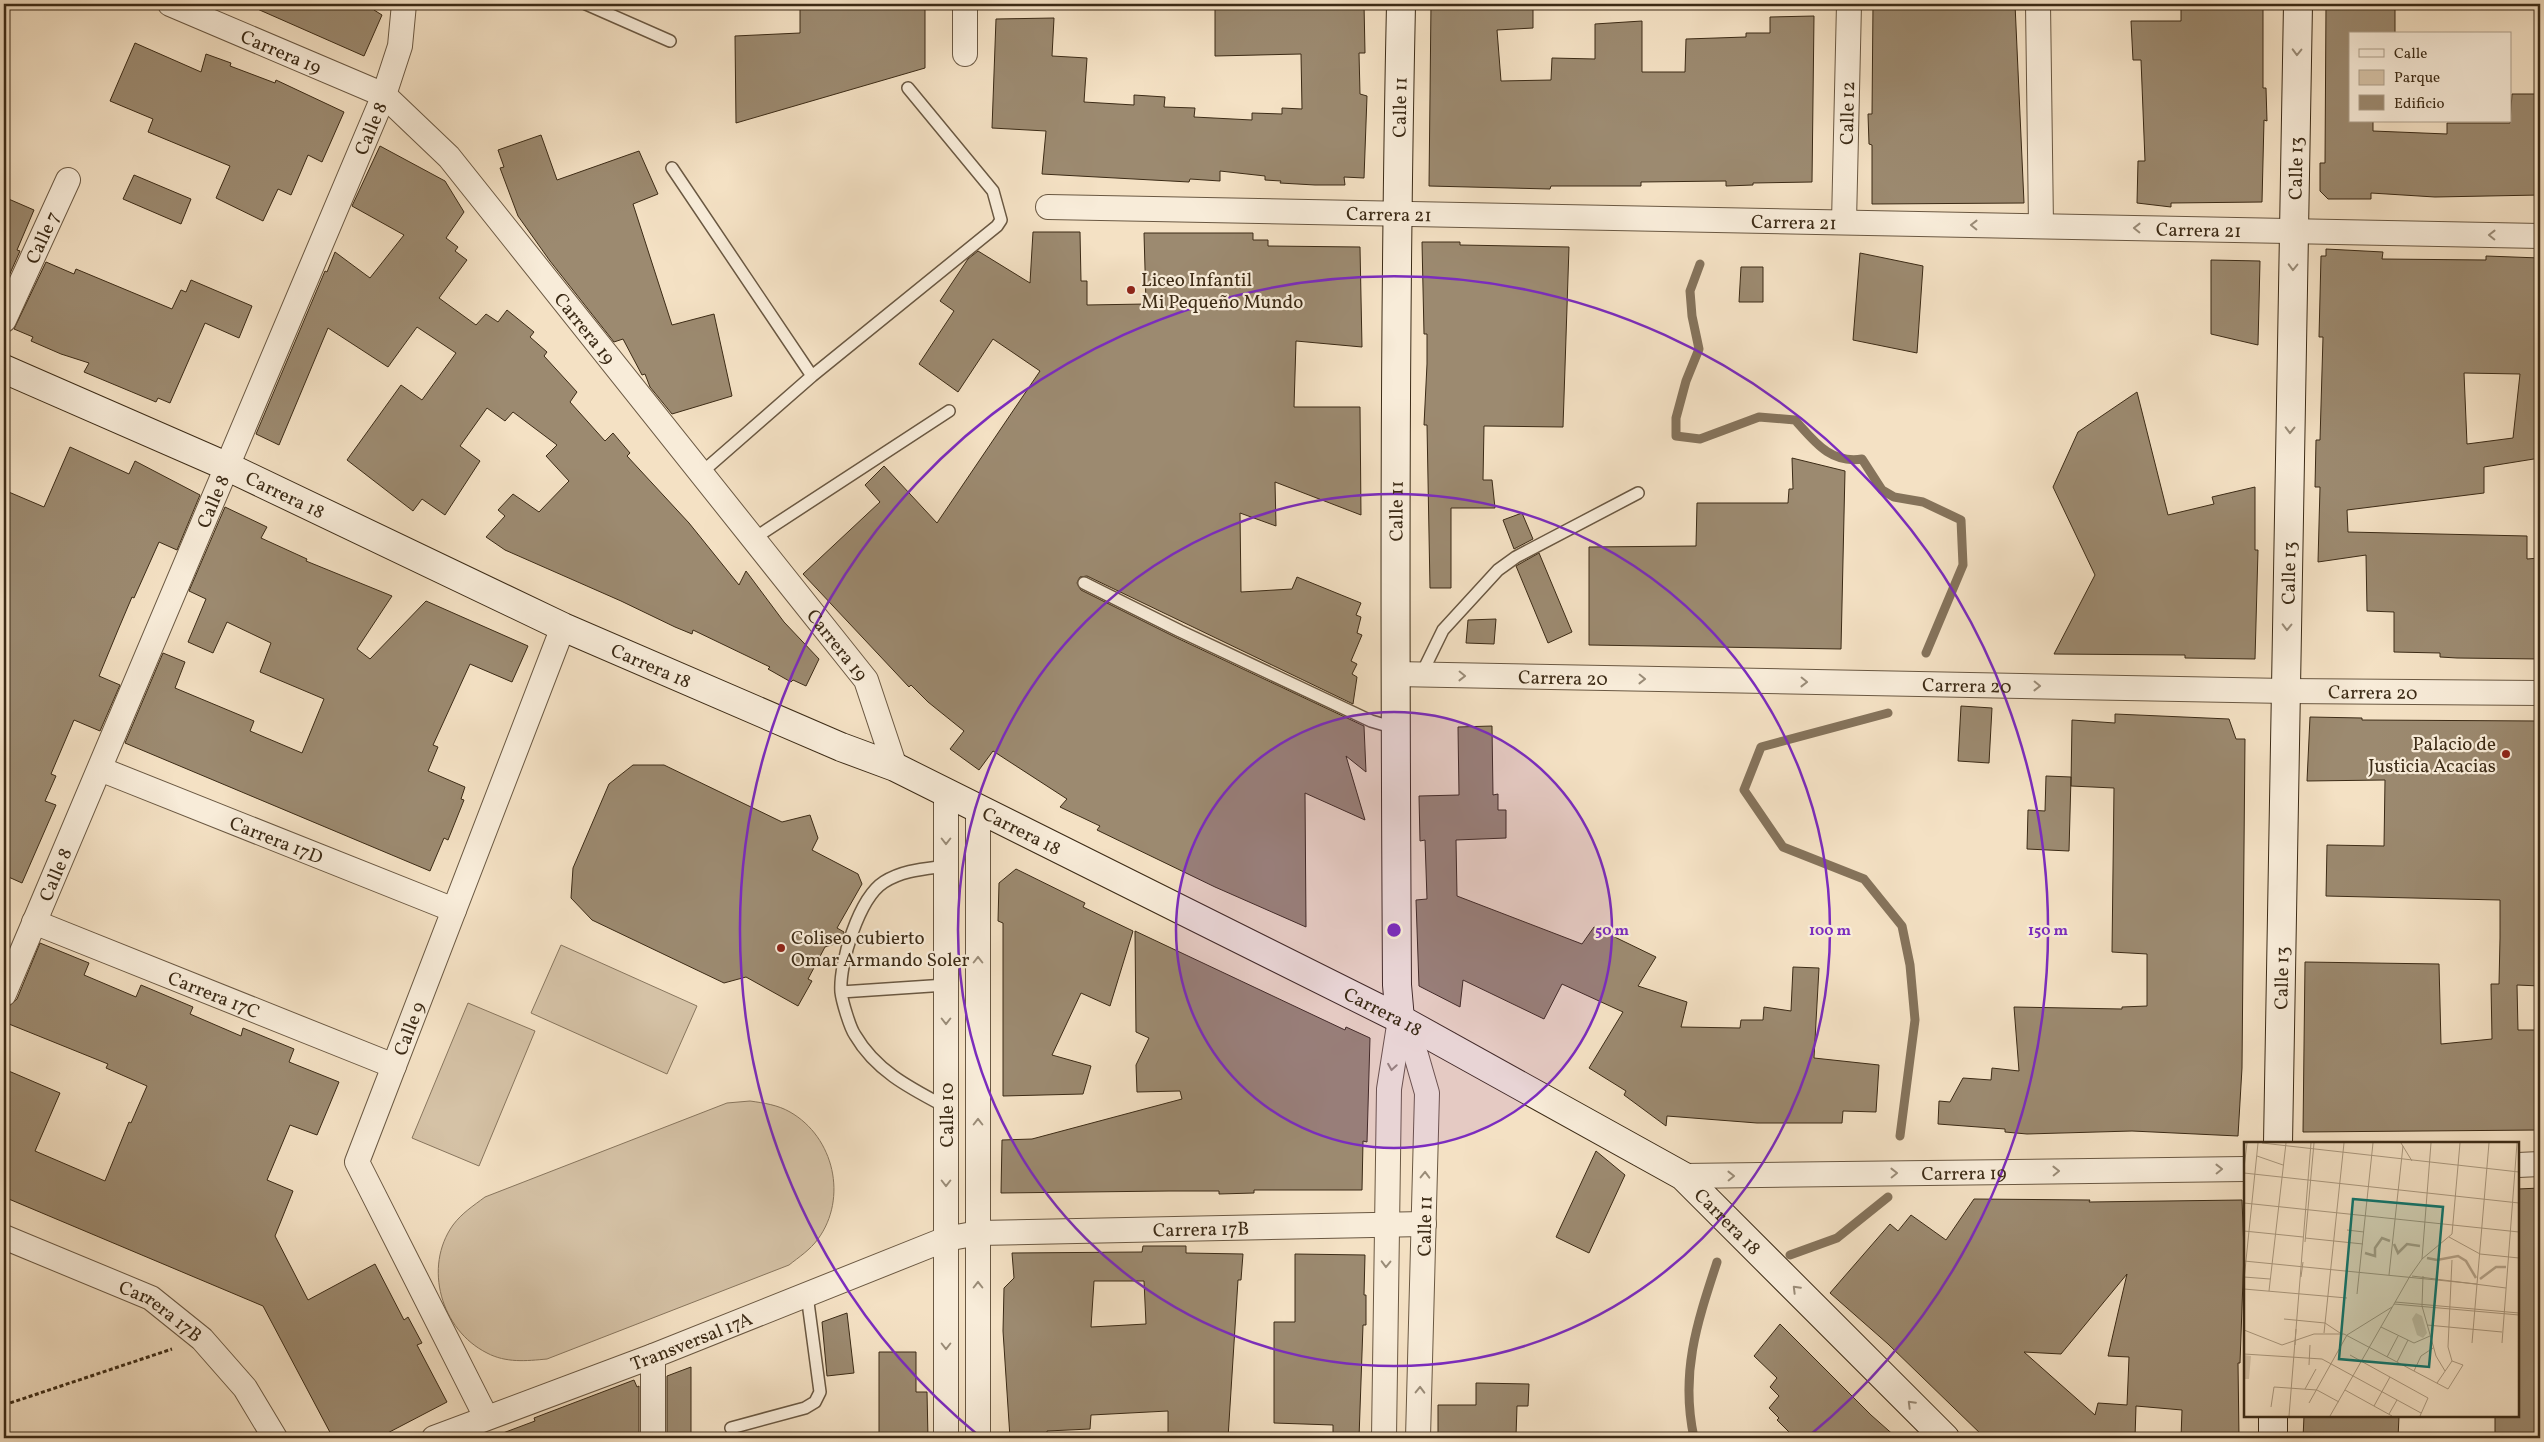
<svg xmlns="http://www.w3.org/2000/svg" width="2544" height="1442" viewBox="0 0 2544 1442" font-family="Vollkorn,serif">
<style>
.green{fill:#d5c2a6;stroke:#88765e}
.lines{fill:none;stroke-linecap:round;stroke-linejoin:round}
.stream{stroke:#85735b;stroke-width:9}
.building{fill:#9c8a70;stroke:#3c2b16;fill-rule:evenodd}
.lane-casing{stroke:#6a5842;stroke-width:14}
.street-casing{stroke:#6a5842;stroke-width:26}
.secondary-casing{stroke:#3c2b16;stroke-width:30}
.path{stroke:#3c2b16;stroke-width:3;stroke-dasharray:4 2.5;stroke-linecap:butt}
.lane{stroke:#f8ecd9;stroke-width:11}
.street{stroke:#f8ecd9;stroke-width:24}
.secondary{stroke:#f8ecd9;stroke-width:28}
.oneway{stroke:#9a8c78}
.ring{fill:none;stroke:#7b2cbf;stroke-width:2.5}
.poi-dot{fill:#8f2418;stroke:#f8ecd9;stroke-width:2}
.labels{text-anchor:middle;stroke-width:4.5;stroke-linejoin:round;paint-order:stroke}
.street-label{font-size:19px;fill:#3c2b16;stroke:#f8ecd9}
.poi-label{font-size:19px;fill:#3c2b16;stroke:#f8ecd9;text-anchor:start}
.inset-river{fill:none;stroke:#b5a389;stroke-width:2.5}
.inset-road{fill:none;stroke:#aa987e;stroke-width:1}
.view{fill:#0f766e;fill-opacity:0.15;stroke:#0f766e;stroke-width:2.5}
.inset-edge{fill:none;stroke:#3c2b16;stroke-width:2.5}
.centre{fill:#7b2cbf;stroke:#f8ecd9;stroke-width:2.5}
.ring-label{font-size:15px;text-anchor:middle;font-weight:bold;fill:#7b2cbf;stroke:#f8ecd9;stroke-width:4.5;stroke-linejoin:round;paint-order:stroke}
</style>
<rect width="100%" height="100%" fill="#f4e1c4"/>
<filter id="stains"><feTurbulence type="fractalNoise" baseFrequency=".004" numOctaves="4"/><feColorMatrix values="0 0 0 0 .2 0 0 0 0 .09 0 0 0 0 .02 0 0 0 .5 -.17"/></filter>
<radialGradient id="worn" r=".72"><stop offset=".6" stop-color="#630" stop-opacity="0"/><stop offset="1" stop-color="#630" stop-opacity=".3"/></radialGradient>
<path class="green" d="M561 945 697 1006 667 1074 531 1013Z
M468 1003 535 1031 479 1166 412 1138Z
M750 1101C764 1103 778 1105 790 1112 834 1137 848 1198 818 1239 810 1250 799 1257 789 1265L547 1359C526 1361 506 1363 487 1353 441 1330 423 1267 453 1225 462 1213 473 1206 485 1197L727 1103Z"/>
<g class="lines">
<path class="stream" d="M1700 264 1690 291 1692 316 1699 349 1686 381 1676 418V436L1700 439 1759 417 1795 420C1814 441 1830 464 1862 459L1882 490 1894 497 1923 502 1961 520 1963 565 1926 653
M1888 713 1761 747 1744 790 1783 847 1864 879 1902 926 1910 965 1915 1020 1900 1136
M1790 1255 1837 1238 1888 1197
M1694 1438C1680 1373 1697 1323 1717 1262"/>
</g>
<path class="building" d="M246 4H377L374 10 382 15 364 56Z
M800 4H925V68L736 123 735 36 800 33Z
M1215 4H1364L1365 53H1359L1360 94 1367 96 1364 178 1344 177 1345 185H1315L1280 183 1281 181 1265 180V176L1220 171V181L1190 179 1189 182 1042 174 1046 131 992 128 996 19 1054 18 1052 56 1087 58 1084 102 1134 105V95L1165 97 1164 107 1195 108 1194 117 1252 120V113L1282 114V108L1302 109 1301 54 1215 56Z
M1431 4H1533V28L1497 30 1501 81 1551 80 1552 58 1595 59V24L1642 21V72H1685L1686 39 1746 37V33H1770V17L1814 16 1812 182 1753 183V185L1726 186V181L1641 182V186H1551L1550 189 1429 186Z
M1873 4H2015L2024 203 1872 204V145L1869 144 1868 114H1872Z
M2181 4H2263V88H2266L2267 121 2264 120 2262 202 2171 203V207L2137 203 2138 161H2145L2141 60H2133L2131 21H2181Z
M2326 4H2395V34H2350V121H2373V131L2447 134V123H2510L2512 94H2540V195L2435 197 2371 193V199H2328L2320 191V163H2325Z
M135 43 201 72 206 54 231 63 230 66 275 83 276 80 344 112 322 162 308 155 291 195 278 189 263 221 216 198 230 166 148 132 153 119 110 101Z
M541 135 557 180 639 151 658 194 633 204 672 325 714 314 732 396 672 414 650 387 645 374 642 375 623 339 614 342 550 261 518 216 500 168 504 167 498 150Z
M380 146 445 181 464 212 446 238 458 247 455 251 467 260 439 298 476 325 486 314 498 322 507 310 534 332 530 337 547 352 544 356 577 392 570 402 605 441 613 433 630 453 627 456 689 523 739 585 746 571 784 622 819 659 806 686 793 680 791 682 768 669 770 667 693 630 692 634 675 627 621 601 505 550 486 537 505 516 498 510 513 494 539 512 569 481 546 456 557 445 513 412 505 421 487 408 460 446 480 461 445 515 422 499 413 511 347 460 401 385 422 400 456 353 417 327 388 367 328 328 279 445 256 434 325 271 327 272 335 252 370 278 404 235 352 206Z
M134 175 191 199 181 224 123 199Z
M4 197 34 210 17 250 20 251 4 287Z
M1033 232H1080L1081 281H1087V305L1146 304 1144 233H1253V240H1268V246L1360 247 1362 347 1296 341 1294 407H1360L1361 515 1275 482 1276 526 1240 513 1241 592 1292 589 1297 577 1361 603 1356 615 1361 617 1357 633 1362 635 1351 661 1357 664 1352 674 1357 677 1353 704 1087 576 1080 577 1077 583 1081 590 1177 638 1364 726 1366 772 1346 756 1365 820 1305 793 1306 927 1215 887 1097 830 1100 826 1060 807 1067 799 993 751 979 770 950 749 964 731 928 702 911 685 909 687 803 574 880 502 865 485 884 466 937 523 1040 371 993 339 958 392 919 364 954 311 940 301 968 259 978 251 1030 283Z
M1422 242H1460V245L1569 247 1563 427 1484 426 1483 480H1492L1495 508H1451V588H1430L1427 425H1424L1427 364V334H1424Z
M2326 249 2383 252 2382 259 2486 260V256L2540 258V458L2484 467V493L2347 510 2348 532 2527 536V559L2540 558V659L2457 658 2440 657V653L2394 652V612L2367 611 2366 555 2318 562 2320 487H2315L2316 440H2320L2323 337H2319L2321 256H2326ZM2464 373 2520 374 2513 438 2467 444Z
M1860 253 1923 266 1917 353 1853 340Z
M2211 260 2260 261 2258 345 2211 334Z
M46 262 74 274 76 269 172 309 181 290 186 292 191 280 252 306 239 338 205 323 170 403 158 398 156 402 84 372 89 363 61 354 31 341 33 337 14 329Z
M1741 267H1763V302H1739Z
M2137 392 2168 515 2214 504 2212 497 2255 487V550H2258L2255 659 2185 658V655L2054 654 2095 575 2053 487 2078 432Z
M70 447 129 474 135 461 200 495 177 550 159 542 134 598 132 597 118 630 99 676 120 685 100 731 74 720 51 774 56 776 45 801 56 805 22 883 4 875V490L44 507Z
M1792 458 1845 471 1841 649 1589 645V547L1696 546 1697 503H1788L1789 489H1793Z
M225 507 267 527 261 538 307 559 306 561 392 596 357 649 370 659 426 601 528 646 512 682 470 664 433 745 438 747 428 771 465 787 461 799 464 800 448 840 444 838 430 871 125 743 163 653 185 662 175 688 254 721 250 731 302 753 324 699 260 672 271 643 227 622 213 653 188 642 206 599 189 591Z
M1522 513 1533 539 1514 549 1503 520Z
M1539 553 1572 632 1548 643 1516 566Z
M1496 619 1494 644 1466 643 1468 620Z
M1961 706 1992 708 1989 763 1958 761Z
M2115 714 2229 719 2236 739H2245L2242 1068 2238 1136 2132 1131 2027 1134 2005 1132V1129L1938 1124 1939 1101 1950 1102 1963 1078 1991 1080 1992 1068 2019 1071 2014 1007 2122 1009V1007L2147 1006V954L2112 952 2114 788 2071 786 2072 720 2115 723Z
M2310 717 2362 718V720L2540 721V986L2517 985 2518 1030H2540V1130L2303 1132 2305 962 2439 964 2441 1044 2492 1039 2491 984H2499L2500 938V900L2326 896 2327 845 2384 846 2385 780 2307 781Z
M1492 726 1493 795 1498 794V810H1506V838L1456 840 1457 896 1582 944 1594 927 1656 957 1638 986 1687 1002 1681 1027 1740 1028 1741 1020H1763L1764 1007 1791 1011 1793 967 1819 968 1814 1058 1879 1065 1876 1112 1843 1111 1842 1123H1757L1667 1116 1666 1126 1624 1095 1626 1091 1589 1068 1623 1012 1562 984 1544 1019 1463 980 1460 1007 1419 986 1416 900 1427 899 1425 840 1420 841 1419 796 1459 795 1458 727Z
M633 765H664L782 822 810 815 818 838 812 850 858 874 862 884 837 928 844 932 841 942 825 947 808 979 812 981 798 1006 746 977 724 983 592 920 571 898 573 868 609 784Z
M2046 776 2071 777 2069 851 2027 849 2028 810 2045 811Z
M1016 869 1085 903 1083 907 1133 931 1110 1006 1081 993 1052 1055 1091 1066 1083 1094 1003 1096V923L998 921 999 883Z
M1135 931 1345 1030 1346 1027 1370 1038 1367 1142 1363 1141 1362 1190H1254V1193L1219 1194V1191H1169L1001 1193 1002 1140 1032 1139 1182 1099 1180 1091 1137 1092 1136 1065 1149 1038 1136 1032Z
M40 943 89 963 84 975 136 997 141 985 193 1007 190 1014 241 1036 243 1028 294 1049 289 1062 339 1082 317 1135 290 1125 267 1180 293 1191 275 1236 308 1300 375 1264 404 1320 408 1317 422 1343 417 1345 447 1402 378 1438H333L263 1306 4 1197V1069L60 1093 35 1151 105 1181 129 1122 131 1123 147 1086 106 1068 108 1064 4 1022 9 1006 17 999Z
M1596 1151 1625 1175 1589 1253 1556 1237Z
M2540 1188V1270H2538L2540 1438H2495V1416H2518V1189Z
M1974 1199 2090 1200 2089 1202 2242 1200 2244 1252 2240 1363H2238L2239 1438H2181L2182 1410 2136 1406 2135 1438H1985L1888 1344 1830 1293 1890 1224 1898 1231 1911 1215 1946 1240ZM2127 1274 2108 1356 2129 1357 2127 1405 2098 1403 2095 1415 2024 1352 2061 1354Z
M1143 1246H1186V1253L1243 1254 1241 1280H1238L1228 1438H1168V1411L1091 1415 1090 1429 1047 1431V1438H1010L1003 1331 1004 1288 1014 1278 1012 1253 1142 1252ZM1094 1281H1144L1146 1324 1091 1327Z
M1295 1254 1365 1255 1364 1295H1366V1325H1363L1359 1438H1333V1425L1274 1423V1322H1295Z
M847 1313 854 1373 827 1376 822 1322Z
M1780 1324 1871 1415 1897 1438H1795L1777 1420 1779 1418 1769 1408 1779 1396 1770 1387 1777 1378 1754 1356Z
M879 1352H916V1392H927L928 1438H888V1435H879Z
M691 1367V1438H667V1376Z
M634 1380 637 1387 639 1386V1438H496L495 1436 535 1421 534 1418Z
M1476 1383 1529 1384 1528 1406H1517L1516 1436 1438 1438V1405H1476Z
M2304 1416H2399L2398 1438H2303Z"/>
<g class="lines">
<defs>
<path id="lane" d="M586 4 670 41
M672 168 812 376
M701 473 812 376 997 226 1001 220 993 191 908 88
M753 539 949 411
M1084 583 1180 631 1371 721 1395 728
M1421 675 1443 630 1498 570 1516 557 1638 493
M946 866C924 869 903 870 884 882 859 898 839 963 841 992 842 1001 850 1028 855 1035 876 1071 910 1088 946 1107
M841 992 946 985
M731 1428 805 1408 815 1402 820 1392 807 1295"/>
<g id="street">
<path id="s1" d="M170 4 384 95 449 157 866 680 895 767"/>
<path d="M2038 4 2041 226"/>
<path d="M965 54V4"/>
<path id="s2" d="M1048 207 2540 236"/>
<path id="s3" d="M1844 222 1849 4"/>
<path id="s4" d="M4 320 68 180"/>
<path id="s5" d="M1395 674 2286 691 2540 693"/>
<path id="s6" d="M100 769 454 910"/>
<path id="s7" d="M34 922 394 1066"/>
<path id="s8" d="M4 994 384 95 400 46 404 4"/>
<path d="M1400 1019 1416 1055 1427 1093 1418 1438"/>
<path d="M2518 1165 2540 1164"/>
<path id="s9" d="M1683 1176 2245 1169"/>
<path id="s10" d="M4 1237 151 1298 202 1339 245 1388 275 1438"/>
<path id="s11" d="M486 1417 357 1162 563 627"/>
<path id="s12" d="M434 1438 653 1356 946 1239 978 1233 1424 1224"/>
<path d="M653 1438V1356"/>
<path d="M946 1438V792"/>
<path d="M978 1438V809"/>
<path d="M1384 1438 1389 1089 1400 1019"/>
</g>
<g id="secondary">
<path id="s13" d="M4 369 226 466 563 627 841 747 895 767 1400 1019 1683 1176 1945 1438"/>
<path id="s14" d="M1400 1019 1397 985C1395 658 1394 331 1401 4"/>
<path id="s15" d="M2278 1143 2298 4"/>
<path d="M2273 1438V1416"/>
</g>
</defs>
<use href="#lane" class="lane-casing"/>
<use href="#street" class="street-casing"/>
<use href="#secondary" class="secondary-casing"/>
<path class="path" d="M4 1405 172 1349"/>
<use href="#lane" class="lane"/>
<use href="#street" class="street"/>
<use href="#secondary" class="secondary"/>
</g>
<defs><path id="oneway-chevron" d="M-2-3.5L2.5 0L-2 3.5" fill="none" stroke-width="1.6" stroke-linecap="round" stroke-linejoin="round" transform="scale(1.25)"/></defs>
<g class="oneway">
<use href="#oneway-chevron" transform="translate(2297 52) rotate(91)"/>
<use href="#oneway-chevron" transform="translate(1974 225) rotate(-179)"/>
<use href="#oneway-chevron" transform="translate(2137 228) rotate(-179)"/>
<use href="#oneway-chevron" transform="translate(2492 235) rotate(-179)"/>
<use href="#oneway-chevron" transform="translate(2293 267) rotate(91)"/>
<use href="#oneway-chevron" transform="translate(2290 430) rotate(91)"/>
<use href="#oneway-chevron" transform="translate(2287 627) rotate(91)"/>
<use href="#oneway-chevron" transform="translate(1462 676) rotate(1)"/>
<use href="#oneway-chevron" transform="translate(1642 679) rotate(1)"/>
<use href="#oneway-chevron" transform="translate(1804 682) rotate(1)"/>
<use href="#oneway-chevron" transform="translate(2037 686) rotate(1)"/>
<use href="#oneway-chevron" transform="translate(946 841) rotate(90)"/>
<use href="#oneway-chevron" transform="translate(978 960) rotate(-90)"/>
<use href="#oneway-chevron" transform="translate(946 1021) rotate(90)"/>
<use href="#oneway-chevron" transform="translate(1392 1067) rotate(99)"/>
<use href="#oneway-chevron" transform="translate(978 1122) rotate(-90)"/>
<use href="#oneway-chevron" transform="translate(2219 1169) rotate(-1)"/>
<use href="#oneway-chevron" transform="translate(2056 1171) rotate(-1)"/>
<use href="#oneway-chevron" transform="translate(1894 1173) rotate(-1)"/>
<use href="#oneway-chevron" transform="translate(1425 1175) rotate(-89)"/>
<use href="#oneway-chevron" transform="translate(1731 1176) rotate(-1)"/>
<use href="#oneway-chevron" transform="translate(946 1183) rotate(90)"/>
<use href="#oneway-chevron" transform="translate(1386 1264) rotate(91)"/>
<use href="#oneway-chevron" transform="translate(978 1285) rotate(-90)"/>
<use href="#oneway-chevron" transform="translate(1796 1289) rotate(-135)"/>
<use href="#oneway-chevron" transform="translate(946 1346) rotate(90)"/>
<use href="#oneway-chevron" transform="translate(1420 1390) rotate(-89)"/>
<use href="#oneway-chevron" transform="translate(1911 1404) rotate(-135)"/>
</g>
<circle cx="1394" cy="930" r="218" fill="#7b2cbf" fill-opacity=".12"/>
<g class="ring">
<circle cx="1394" cy="930" r="218"/>
<circle cx="1394" cy="930" r="436"/>
<path d="M978 1435A654 654 0 1 1 1810 1435"/>
</g>
<g class="poi-dot">
<circle cx="1131" cy="290" r="5"/>
<circle cx="2506" cy="754" r="5"/>
<circle cx="781" cy="948" r="5"/>
</g>
<g class="labels">
<g class="street-label">
<text dy="7" stroke="none"><textPath href="#s1" startOffset="121">Carrera 19</textPath></text>
<text dy="7" stroke="none"><textPath href="#s14" startOffset="912">Calle 11</textPath></text>
<text dy="7" stroke="none"><textPath href="#s3" startOffset="109">Calle 12</textPath></text>
<text dy="7" stroke="none"><textPath href="#s8" startOffset="940">Calle 8</textPath></text>
<text dy="7" stroke="none"><textPath href="#s15" startOffset="975">Calle 13</textPath></text>
<text dy="7" stroke="none"><textPath href="#s2" startOffset="341">Carrera 21</textPath></text>
<text dy="7" stroke="none"><textPath href="#s2" startOffset="746">Carrera 21</textPath></text>
<text dy="7" stroke="none"><textPath href="#s2" startOffset="1151">Carrera 21</textPath></text>
<text dy="7" stroke="none"><textPath href="#s4" startOffset="91">Calle 7</textPath></text>
<text dy="7" stroke="none"><textPath href="#s1" startOffset="541">Carrera 19</textPath></text>
<text dy="7" stroke="none"><textPath href="#s13" startOffset="308">Carrera 18</textPath></text>
<text dy="7" stroke="none"><textPath href="#s8" startOffset="535">Calle 8</textPath></text>
<text dy="7" stroke="none"><textPath href="#s14" startOffset="508">Calle 11</textPath></text>
<text dy="7" stroke="none"><textPath href="#s15" startOffset="570">Calle 13</textPath></text>
<text dy="7" stroke="none"><textPath href="#s1" startOffset="946">Carrera 19</textPath></text>
<text dy="7" stroke="none"><textPath href="#s13" startOffset="712">Carrera 18</textPath></text>
<text dy="7" stroke="none"><textPath href="#s5" startOffset="168">Carrera 20</textPath></text>
<text dy="7" stroke="none"><textPath href="#s5" startOffset="572">Carrera 20</textPath></text>
<text dy="7" stroke="none"><textPath href="#s5" startOffset="978">Carrera 20</textPath></text>
<text dy="7" stroke="none"><textPath href="#s13" startOffset="1118">Carrera 18</textPath></text>
<text dy="7" stroke="none"><textPath href="#s6" startOffset="190">Carrera 17D</textPath></text>
<text dy="7" stroke="none"><textPath href="#s8" startOffset="130">Calle 8</textPath></text>
<text dy="7" stroke="none"><textPath href="#s15" startOffset="165">Calle 13</textPath></text>
<text dy="7" stroke="none"><textPath href="#s7" startOffset="194">Carrera 17C</textPath></text>
<text dy="7" stroke="none"><textPath href="#s13" startOffset="1522">Carrera 18</textPath></text>
<text dy="7" stroke="none"><textPath href="#s11" startOffset="429">Calle 9</textPath></text>
<text transform="translate(946 1115) rotate(-90)" y="7">Calle 10</text>
<text dy="7" stroke="none"><textPath href="#s9" startOffset="281">Carrera 19</textPath></text>
<text dy="7" stroke="none"><textPath href="#s13" startOffset="1928">Carrera 18</textPath></text>
<text transform="translate(1424 1226) rotate(-89)" y="7">Calle 11</text>
<text dy="7" stroke="none"><textPath href="#s12" startOffset="805">Carrera 17B</textPath></text>
<text dy="7" stroke="none"><textPath href="#s10" startOffset="174">Carrera 17B</textPath></text>
<text dy="7" stroke="none"><textPath href="#s12" startOffset="275">Transversal 17A</textPath></text>
</g>
<g class="poi-label">
<text x="1141" y="286">Liceo Infantil<tspan x="1141" dy="22">Mi Pequeño Mundo</tspan></text>
<text x="2496" y="750" text-anchor="end">Palacio de<tspan x="2496" dy="22">Justicia Acacias</tspan></text>
<text x="791" y="944">Coliseo cubierto<tspan x="791" dy="22">Omar Armando Soler</tspan></text>
</g>
</g>
<g transform="translate(2244 1142)">
<rect width="275" height="275" fill="#f4e1c4"/>
<path d="M172 171 178 174 183 191 179 196 173 193 168 177ZM0 213 7 214 5 237H0Z" fill="#d5c2a6"/>
<path class="inset-river" d="M150 102 154 111 163 102 176 104M121 111 131 114V106L138 96 146 99M183 116 193 118 214 114 222 119 232 136M236 137 252 125H262"/>
<path class="inset-road" d="M18 1 275 30M157 1 168 19M13 14 39 23M0 26 3 1M0 31 275 61M0 61 275 90M103 88 120 90M0 89 59 95M205 95 236 112 275 116M61 96 119 102M61 100 70 1M178 117 187 1M0 119 233 142M145 133 159 4M168 134 262 146M179 134 178 164 192 214 201 229M0 135 26 137M57 135 59 120M0 138 14 1M0 147 103 156M25 149 42 1M113 152 129 1M151 160 275 171M150 162 275 173M40 177 81 181 96 191M183 183 258 190M137 185 170 201 186 194M0 188 38 203 70 192H100L204 247 219 223 208 219M80 191 100 1M228 201 245 1M258 201 273 1M51 203 52 187M0 212 78 217 177 271M106 213 184 256 176 274M143 215 154 194M153 220 164 198M65 223 66 203M170 229 177 214 189 206M193 241 208 219 204 205 208 118M61 247 72 227M101 248 148 274M65 261 103 193 148 165M130 264 146 235M27 265 30 245 73 248 95 260M145 272 153 258M45 274 67 1M86 274 166 134 178 117 208 92 216 1"/>
<path class="view" d="M109 57 199 65 185 225 95 217Z"/>
<rect width="275" height="275" class="inset-edge"/>
</g>
<circle cx="1394" cy="930" r="8" class="centre"/>
<g class="ring-label">
<text x="1612" y="935">50 m</text>
<text x="1830" y="935">100 m</text>
<text x="2048" y="935">150 m</text>
</g>
<rect width="2544" height="1442" fill="none" stroke="#f4e1c4" stroke-width="20"/>
<rect x="5" y="5" width="2534" height="1432" fill="none" stroke="#3c2b16" stroke-width="2.5"/>
<rect x="10" y="10" width="2524" height="1422" fill="none" stroke="#3c2b16"/>
<rect x="2349" y="32" width="162" height="90" fill="#f8ecd9" stroke="#ad9f8b"/>
<rect x="2359" y="49" width="25" height="8" fill="#f8ecd9" stroke="#ad9f8b"/>
<text x="2394" y="58" font-size="15" fill="#3c2b16">Calle</text>
<rect x="2359" y="70" width="25" height="15" fill="#d5c2a6" stroke="#ad9f8b"/>
<text x="2394" y="82" font-size="15" fill="#3c2b16">Parque</text>
<rect x="2359" y="95" width="25" height="15" fill="#9c8a70" stroke="#ad9f8b"/>
<text x="2394" y="108" font-size="15" fill="#3c2b16">Edificio</text>
<rect width="100%" height="100%" filter="url(#stains)"/>
<rect width="100%" height="100%" fill="url(#worn)"/>
</svg>
